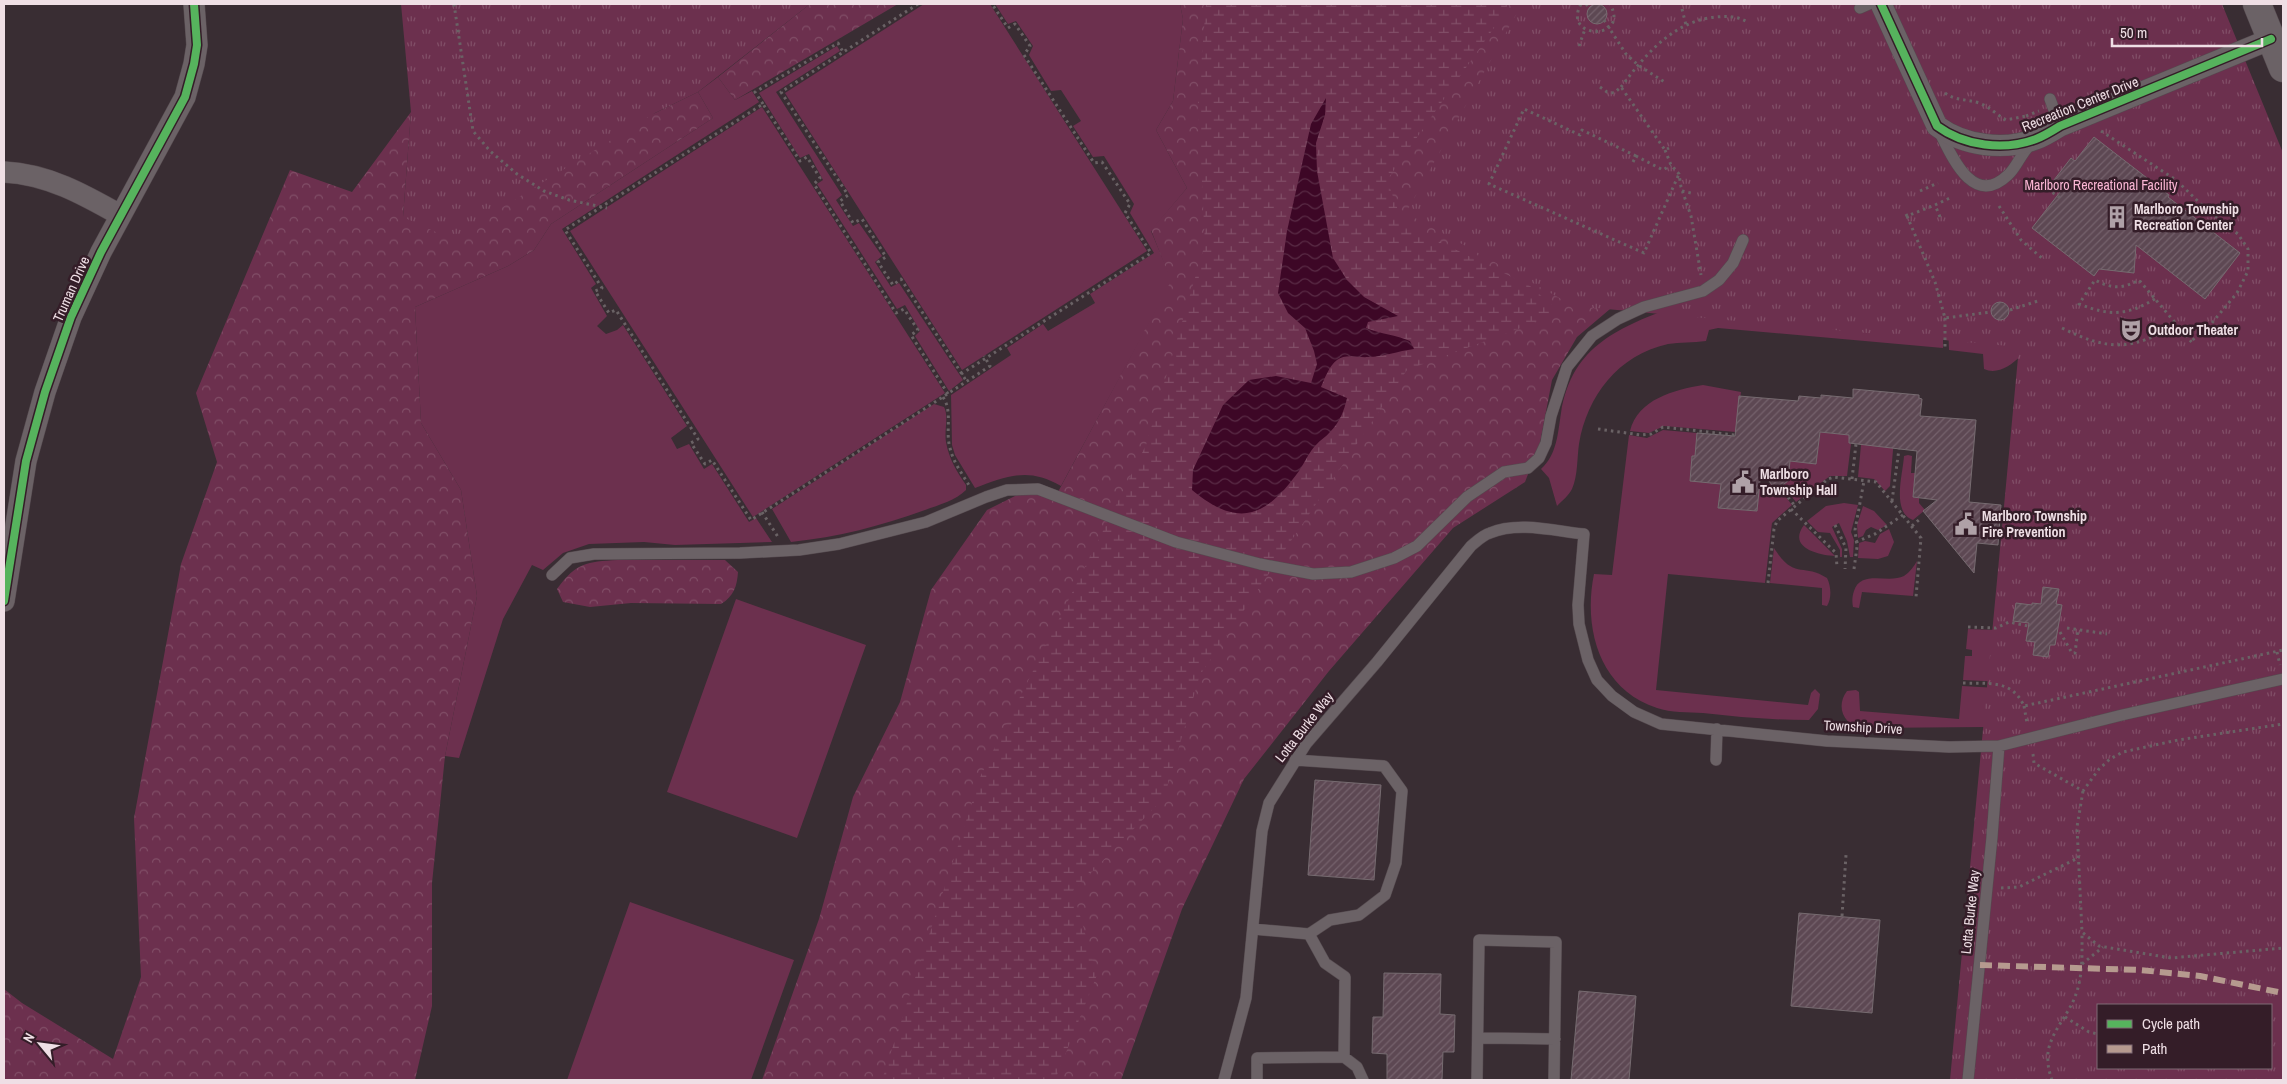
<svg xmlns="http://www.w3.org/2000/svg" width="2287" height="1084" viewBox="0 0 2287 1084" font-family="'Archivo Narrow',sans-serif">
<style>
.green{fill:#6c304e}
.forest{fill:url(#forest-crowns)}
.wetland{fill:url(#wetland-marsh)}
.park{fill:url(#park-tufts);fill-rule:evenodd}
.water{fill:url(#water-waves)}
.building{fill:url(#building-hatch);stroke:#766b70}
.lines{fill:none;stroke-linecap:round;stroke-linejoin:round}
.service-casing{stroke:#554a4f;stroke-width:12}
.minor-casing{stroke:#554a4f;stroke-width:22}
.tertiary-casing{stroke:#554a4f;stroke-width:29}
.path{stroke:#6a6265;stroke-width:3;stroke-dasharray:2.5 4;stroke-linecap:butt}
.service{stroke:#6b6266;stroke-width:11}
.minor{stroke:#6b6266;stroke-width:21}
.tertiary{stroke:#6b6266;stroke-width:28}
.quiet{stroke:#b69a8f;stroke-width:6;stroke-dasharray:12 6;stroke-linecap:butt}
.cycleway-casing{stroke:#341d28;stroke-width:11}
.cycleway{stroke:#56b35d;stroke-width:8}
.labels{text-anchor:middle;stroke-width:5;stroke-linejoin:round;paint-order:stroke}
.street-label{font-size:14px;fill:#efdfe5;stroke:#341d28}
.park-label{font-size:14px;fill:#fbb6d4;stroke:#341d28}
.poi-label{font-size:14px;font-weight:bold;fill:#efdfe5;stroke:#341d28;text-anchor:start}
</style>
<defs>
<pattern id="forest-crowns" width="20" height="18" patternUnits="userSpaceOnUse" patternTransform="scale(1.25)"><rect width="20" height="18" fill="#6c304e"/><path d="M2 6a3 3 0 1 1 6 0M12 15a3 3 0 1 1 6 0" fill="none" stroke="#814e67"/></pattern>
<pattern id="wetland-marsh" width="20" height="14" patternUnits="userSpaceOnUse" patternTransform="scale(1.25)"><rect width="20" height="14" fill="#6c304e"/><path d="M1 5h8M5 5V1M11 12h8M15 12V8" fill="none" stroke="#814e67"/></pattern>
<pattern id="park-tufts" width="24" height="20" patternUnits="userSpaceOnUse" patternTransform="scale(1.25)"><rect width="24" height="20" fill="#6c304e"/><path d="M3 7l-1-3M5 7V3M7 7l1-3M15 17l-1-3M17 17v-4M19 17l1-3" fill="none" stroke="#814e67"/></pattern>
<pattern id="water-waves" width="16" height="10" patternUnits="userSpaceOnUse" patternTransform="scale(1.25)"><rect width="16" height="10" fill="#3d0726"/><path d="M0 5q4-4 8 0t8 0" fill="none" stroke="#592b45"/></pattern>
<pattern id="building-hatch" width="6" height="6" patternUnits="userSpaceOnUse" patternTransform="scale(1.25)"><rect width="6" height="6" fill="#5d4853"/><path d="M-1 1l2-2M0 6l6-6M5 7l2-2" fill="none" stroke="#75626c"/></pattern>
</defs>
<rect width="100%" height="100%" fill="#392d33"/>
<path class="green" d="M924 4H990L1147 251 962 370 785 93Z
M995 4H1180L1183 19 1173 101 1156 130 1187 188 1151 231 1172 281 1061 486C1028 467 1008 476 975 488L955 455 952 445 951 395 1011 355 1007 348 1043 324 1048 331 1095 303 1090 294 1154 253 1130 213 1134 204 1104 156 1093 157 1073 126 1081 121 1061 90 1051 91 1029 55 1033 46 1016 21 1008 24Z
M837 46 840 51 776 92 842 195 836 200 853 226 859 223 882 256 875 262 891 287 899 283 963 380 949 391 915 336 920 331 905 305 897 309 817 184 823 180 809 154 800 158 759 93Z
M718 77 735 100 752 91 759 102 562 229 596 284 591 288 607 316 597 326 606 334 617 330 623 325 687 426 671 438 677 449 689 444 704 469 712 464 749 522 756 518 772 542 675 545 644 542 589 544 563 553 543 570 532 565 503 619 459 758 445 756 477 596 461 490 421 423 415 307 508 266 534 250 551 224 713 118 698 92Z
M762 107 945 393 753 517 570 231Z
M1678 305 1943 335V348L1718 328 1709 330 1706 341C1693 343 1680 342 1668 344 1618 355 1587 396 1579 444 1577 457 1578 476 1572 489 1569 495 1562 501 1557 506L1549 478 1541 469C1557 455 1558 432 1561 413 1572 344 1621 327 1678 305Z
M2016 311 2021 356C2010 366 1997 375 1984 369L1983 354 1949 350 1948 324Z
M1703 385 1741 392 1736 432 1664 426 1649 433 1630 431C1638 399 1674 390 1703 385Z
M934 404 944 407C949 416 944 431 946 442 949 459 957 472 966 485V490C956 500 939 505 925 510 881 526 838 537 791 542L772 509Z
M1663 430 1697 433 1695 456H1692L1690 480 1721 484 1718 508 1756 511 1759 488 1764 489 1771 483 1779 488 1792 505 1772 523 1765 583 1668 574 1656 690 1808 705 1811 693 1815 689 1820 694 1818 709 1809 720C1773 720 1738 717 1703 713 1688 712 1671 713 1657 708 1599 689 1583 628 1594 574L1612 575 1629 435 1647 438Z
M1820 432 1849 435V443L1851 444 1847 476H1830L1796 502 1782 485 1790 461 1816 463Z
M1894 438 1890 486 1885 491 1874 479 1858 477 1861 445Z
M1908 455 1912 456 1911 473H1915L1913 497 1919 498V503L1925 510 1913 520C1891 512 1903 474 1904 456Z
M1844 503 1858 505 1851 532 1854 540 1853 557H1850L1847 541 1839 523 1832 527 1842 549V557H1840V550L1830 533 1818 532 1807 521 1826 506Z
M1863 506 1874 511 1887 525 1878 530 1871 527 1866 530 1863 536 1858 538 1857 525Z
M1804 525 1835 556C1819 555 1787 548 1804 525Z
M1889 529 1894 542 1888 556 1878 559 1858 558 1859 543 1865 541 1875 543 1880 534Z
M1774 548C1795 581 1803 562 1827 578 1831 586 1832 598 1827 606L1822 605V588L1770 583Z
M1917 561 1913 596 1862 592 1859 608 1853 607C1852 602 1852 597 1854 591 1861 569 1888 584 1904 576 1910 572 1914 566 1917 561Z
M736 599 866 645 797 838 667 792Z
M1968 629 1997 630 2004 682 1963 680 1965 656H1972V650L1966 649Z
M1962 686 1998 688 1986 727 1863 728C1844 726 1835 707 1847 691L1856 690 1859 692 1860 711 1959 719Z
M630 902 794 960 751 1080H567Z"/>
<path class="forest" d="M810 4H898L735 100 718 77Z
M1180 4H1554L1610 309 1577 337 1552 380 1540 443 1525 482 1453 528 1329 671 1244 779 1182 909 1121 1080H762L819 919 853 797 900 702 931 590 987 510 1027 490 1058 492 1171 281 1151 230 1187 188 1156 130 1173 101 1183 19Z
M698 92 713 118 551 224 534 250 508 266 415 307 421 423 461 490 477 596 445 756 432 883V1006L415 1080H4V989L22 1003 113 1059 141 977 134 818 181 564 217 462 196 393 290 170 352 192 411 112 403 217 655 113Z
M618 560H725L738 572C737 586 734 596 721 604L631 603 590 607 563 602 557 589C577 562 586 562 618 560Z"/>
<path class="wetland" d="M1206 4H1508L1503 15 1387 180 1403 224 1530 286 1561 313 1407 370 1200 675 1164 798 1073 891 1097 975 1055 1080H882L981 775 1146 445 1205 244 1198 103Z"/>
<path class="park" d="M401 4H810L698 92 655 113 451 239 403 217 411 112Z
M1522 4H2222L2283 153V1080H1950L2019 347 1574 306 1406 213ZM2098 1005H2271V1068H2098Z"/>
<path class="water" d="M1326 98 1325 115 1316 143 1317 171 1333 258 1347 280 1364 297 1398 316 1368 322 1366 328C1381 334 1396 335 1410 341L1414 349C1398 351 1383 357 1368 357 1358 358 1346 353 1337 360 1329 366 1325 378 1321 387L1347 398C1344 411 1340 422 1330 432 1326 437 1320 440 1316 445 1309 452 1305 462 1299 471 1266 517 1239 529 1192 490L1193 470 1223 405 1249 380 1276 376 1311 383 1317 364 1314 351 1305 328 1288 313 1278 293 1287 231 1311 124Z"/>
<path class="building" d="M1587 14a10 10 0 1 1 20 0a10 10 0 1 1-20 0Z
M2094 137 2169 195 2168 197 2240 253 2205 299 2136 245 2134 273 2099 269 2094 276 2032 228 2064 187 2054 180 2071 158 2075 161Z
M1991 311a9 9 0 1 1 18 0a9 9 0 1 1-18 0Z
M1853 389 1919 395V398L1922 399 1920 416 1976 420 1969 502 2001 505 1998 545 1977 543 1974 573 1923 511 1937 500 1913 497 1917 451 1849 443V435L1820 432 1816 464 1790 461 1788 481 1776 490 1761 471 1757 511 1718 508 1721 484 1690 481 1692 456H1695L1697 433 1735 436 1739 396 1798 401 1799 396 1821 398V395L1853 398Z
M2043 587 2059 589 2056 604 2062 605 2055 645H2050L2048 657 2033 655 2035 642 2026 641 2029 623 2013 621 2016 603 2032 605V603L2041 604Z
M1315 780 1381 785 1374 880 1308 875Z
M1799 913 1880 920 1872 1013 1791 1006Z
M1384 973 1441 974 1440 1014 1455 1015 1454 1052H1443L1442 1080H1387V1054L1372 1053 1373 1017H1383Z
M1579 991 1636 996 1629 1080H1571Z"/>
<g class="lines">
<defs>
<path id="service" d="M1860 8 1869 4
M2050 99 2060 126
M1938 129C1951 154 1972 209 2008 175 2017 167 2021 153 2031 144
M552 575 570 558 594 554 740 553 799 550 839 544 926 522 986 497 1007 490 1038 489 1176 542 1260 564 1313 574 1351 572 1394 558 1417 546 1467 497 1504 472 1528 468 1539 458 1546 443 1551 416 1567 367 1592 336 1618 319 1644 307 1703 291 1719 280 1733 263 1743 240
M1295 760 1384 766 1402 791 1396 863 1385 895 1359 915 1330 920 1309 934
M1716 760 1717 729
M1253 929 1309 934 1325 963 1345 977 1344 1057 1257 1058V1080
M1478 1038 1555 1039
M1344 1057 1357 1067 1363 1080
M1224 1080 1246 998 1262 831 1269 803 1306 744 1377 662 1471 546C1477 541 1483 535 1490 533 1518 521 1555 531 1584 534L1578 605 1579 624 1588 660 1597 680 1612 696 1634 712 1661 724 1827 741 1949 747 1999 746 2122 715 2283 679
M1477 1080 1479 940 1556 942 1554 1080
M1968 1080 1992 837 1999 746"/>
<path id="minor" d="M1881 4 1937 126C1964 146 2004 151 2036 139 2044 136 2052 131 2060 126L2271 39
M4 172C47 174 83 194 120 215
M4 601 26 461 45 392 71 317 101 252 185 97 194 64 197 45 194 4"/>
<path id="tertiary" d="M2257 4 2283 68"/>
</defs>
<use href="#service" class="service-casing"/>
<use href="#minor" class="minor-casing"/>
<use href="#tertiary" class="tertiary-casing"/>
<path class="path" d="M454 4 473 131 490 151 517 174 544 191 569 200 607 208
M918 4 781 92 848 195 840 201 853 223 862 219 886 257 878 262 893 285 901 279 967 382
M1581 4C1561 40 1631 41 1610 4
M1586 4 1590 8
M1682 9 1686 25
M1604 20 1626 54 1638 65 1666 83
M1579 46 1585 29
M1600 87 1607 92 1614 93 1621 87 1665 150 1669 148
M1621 87C1645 55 1673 21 1716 17 1728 16 1738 16 1749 23
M1945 93C1956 101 1967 99 1979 103 1990 107 1997 115 2006 120L2026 116
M763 104 755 92 838 43 843 52
M2026 116 2039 111
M2101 131 2176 180 2205 208 2238 234 2248 249V271L2237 293 2206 330 2191 341
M1665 150 1671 165 1679 174 1681 187 1691 216 1701 275
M1636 156 1582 130 1580 135 1524 109 1489 184 1644 253 1679 174
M1633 162 1636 156 1663 170 1671 165
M2031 178 2062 199
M1682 191 1691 193
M1920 191 1938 183
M1999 206 2021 240 2043 259
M1906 214 1907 216 1935 205
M1907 216 1935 282 1945 318 1991 312
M1940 217 1935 205 1950 198
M2155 299C2126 316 2110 316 2079 304L2095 280C2112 289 2122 289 2139 280L2194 345
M2010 310 2038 301
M1945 318V349
M2062 328C2108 351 2132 351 2177 324
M961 374 1151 253 1125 213 1130 204 1102 162 1094 163 1024 55 1030 46 1015 24 1008 28 992 4
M948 394 911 335 918 330 904 309 896 313 814 184 820 178 807 157 800 161 763 104 565 230 602 288 595 291 609 313 616 310 698 439 691 443 705 464 712 460 751 520C831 469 911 418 990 366L984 356
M943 397C953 412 945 431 950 448 953 462 963 475 970 487
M1598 429 1641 435 1651 434 1663 427 1735 435
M1852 479 1856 444
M1780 487 1795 506
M1892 501 1899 449
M1791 509 1836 553 1837 567
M762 512 778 537
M1835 525 1846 548 1845 569
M1912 526 1920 519
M1856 542 1875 534 1903 515
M1854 569 1857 547 1855 530 1864 481
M1768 583 1774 529 1777 521 1828 479 1834 477 1876 482 1921 538 1916 597
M1968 627 1996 628 2009 622 2028 626
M2067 628 2107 634
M2060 632 2072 653H2075L2078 629
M2277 652 2280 665
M1963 683C1988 684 2012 679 2024 706L2283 650
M2024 706 2027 723
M2033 754 2034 763 2083 791 2099 769 2110 759 2123 752 2178 740 2283 724
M2083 791 2077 827 2082 932 2099 946 2171 958 2283 948
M2001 888 2019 887 2078 858
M1842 916 1846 855
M2082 964 2103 947
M2065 1017 2089 1032 2098 1034
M2052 1080C2050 1074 2048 1068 2048 1061 2045 1037 2069 1016 2076 994 2083 975 2082 953 2082 933"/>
<use href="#service" class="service"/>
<use href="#minor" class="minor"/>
<use href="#tertiary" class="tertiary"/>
<path class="quiet" d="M1980 965 2140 970 2200 976 2283 993"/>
<defs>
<path id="cycleway" d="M1881 4 1937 126C1964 146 2004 151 2036 139 2044 136 2052 131 2060 126L2271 39
M4 601 26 461 45 392 71 317 101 252 185 97 194 64 197 45 194 4"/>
</defs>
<use href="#cycleway" class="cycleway-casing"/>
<use href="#cycleway" class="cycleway"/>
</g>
<defs>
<symbol id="building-bare" viewBox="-9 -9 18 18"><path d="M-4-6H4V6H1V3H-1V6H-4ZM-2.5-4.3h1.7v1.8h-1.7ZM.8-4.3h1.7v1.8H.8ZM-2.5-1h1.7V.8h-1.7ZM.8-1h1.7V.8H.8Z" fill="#afa1a7" stroke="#341d28" stroke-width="2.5" paint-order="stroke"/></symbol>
<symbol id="theatre-bare" viewBox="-9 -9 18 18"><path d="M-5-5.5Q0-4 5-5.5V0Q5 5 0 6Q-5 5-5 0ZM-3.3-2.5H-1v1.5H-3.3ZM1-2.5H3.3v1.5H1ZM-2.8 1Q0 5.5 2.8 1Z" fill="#afa1a7" stroke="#341d28" stroke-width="2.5" paint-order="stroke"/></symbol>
<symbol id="civic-bare" viewBox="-9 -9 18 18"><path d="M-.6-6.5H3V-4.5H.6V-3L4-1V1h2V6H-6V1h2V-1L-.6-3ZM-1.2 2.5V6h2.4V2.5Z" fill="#afa1a7" stroke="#341d28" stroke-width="2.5" paint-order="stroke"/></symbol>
</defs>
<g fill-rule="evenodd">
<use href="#building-bare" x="2101" y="201" width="32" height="32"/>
<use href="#theatre-bare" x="2115" y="314" width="32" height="32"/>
<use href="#civic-bare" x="1727" y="466" width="32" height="32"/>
<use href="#civic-bare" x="1950" y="508" width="32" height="32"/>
</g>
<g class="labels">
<g class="street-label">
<text transform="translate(2080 104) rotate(-22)" y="5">Recreation Center Drive</text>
<text transform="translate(71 289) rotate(-66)" y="5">Truman Drive</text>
<text transform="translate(1304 727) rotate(-52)" y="5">Lotta Burke Way</text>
<text transform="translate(1863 727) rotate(3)" y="5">Township Drive</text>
<text transform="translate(1970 912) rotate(-84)" y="5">Lotta Burke Way</text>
</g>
<g class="park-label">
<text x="2101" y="190">Marlboro Recreational Facility</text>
</g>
<g class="poi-label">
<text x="2134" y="214">Marlboro Township<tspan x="2134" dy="16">Recreation Center</tspan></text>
<text x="2148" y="335">Outdoor Theater</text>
<text x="1760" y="479">Marlboro<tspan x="1760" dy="16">Township Hall</tspan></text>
<text x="1982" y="521">Marlboro Township<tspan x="1982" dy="16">Fire Prevention</tspan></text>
</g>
</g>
<rect width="2287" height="1084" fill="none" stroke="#efdfe5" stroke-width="10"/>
<rect x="2097" y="1004" width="175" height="65" fill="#341d28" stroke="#7f6b74"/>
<rect x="2107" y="1020" width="25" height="8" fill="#56b35d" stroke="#7f6b74"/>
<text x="2142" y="1029" font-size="15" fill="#efdfe5">Cycle path</text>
<rect x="2107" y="1045" width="25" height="8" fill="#b69a8f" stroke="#7f6b74"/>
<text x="2142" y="1054" font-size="15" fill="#efdfe5">Path</text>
<g transform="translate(40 1044) rotate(299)" stroke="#341d28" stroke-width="4" paint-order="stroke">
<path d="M0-4L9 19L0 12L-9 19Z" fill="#efdfe5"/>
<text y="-8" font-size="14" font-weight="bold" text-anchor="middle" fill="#efdfe5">N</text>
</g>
<path d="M2112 38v8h150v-8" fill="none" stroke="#efdfe5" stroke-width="2.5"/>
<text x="2120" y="38" font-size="15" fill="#efdfe5" stroke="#341d28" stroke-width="4" paint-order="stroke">50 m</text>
</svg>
